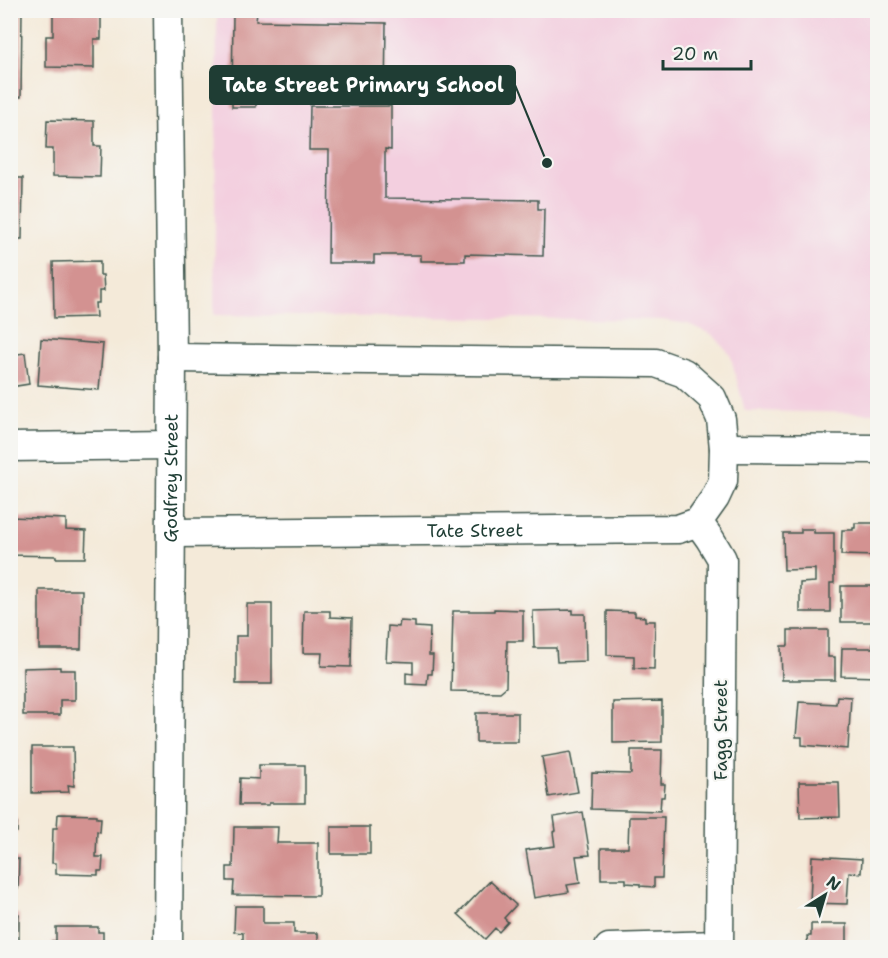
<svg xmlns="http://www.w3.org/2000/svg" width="888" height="958" viewBox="0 0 888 958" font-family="'Shantell Sans',sans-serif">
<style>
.built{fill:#f3cfdf}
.building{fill:#d39291}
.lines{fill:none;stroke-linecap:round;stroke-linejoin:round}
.street-casing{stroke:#3f574d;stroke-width:31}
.street{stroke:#fff;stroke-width:28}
.labels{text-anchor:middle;stroke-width:4.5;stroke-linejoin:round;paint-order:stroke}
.street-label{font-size:18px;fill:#1f3d34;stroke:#f6f6f2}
.leader{fill:none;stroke:#1f3d34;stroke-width:2}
.callout-dot{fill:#1f3d34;stroke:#f6f6f2;stroke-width:2}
.callout{fill:#1f3d34;stroke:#1f3d34;stroke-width:2}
.callout-label{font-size:20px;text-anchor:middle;font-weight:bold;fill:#fff}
</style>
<rect width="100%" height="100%" fill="#f6f6f2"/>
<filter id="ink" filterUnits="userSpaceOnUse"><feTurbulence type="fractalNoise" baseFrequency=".0167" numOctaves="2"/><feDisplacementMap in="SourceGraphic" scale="12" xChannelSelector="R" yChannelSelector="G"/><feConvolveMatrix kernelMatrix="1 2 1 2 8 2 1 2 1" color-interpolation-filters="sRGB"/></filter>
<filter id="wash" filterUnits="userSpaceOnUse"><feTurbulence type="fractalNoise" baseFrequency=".008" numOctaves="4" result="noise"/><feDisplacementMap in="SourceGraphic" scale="24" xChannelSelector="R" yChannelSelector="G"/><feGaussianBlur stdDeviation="1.35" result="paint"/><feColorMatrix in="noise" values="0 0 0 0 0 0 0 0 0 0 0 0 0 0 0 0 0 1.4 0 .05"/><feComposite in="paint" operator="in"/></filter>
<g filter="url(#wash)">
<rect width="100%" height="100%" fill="#f4ead9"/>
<path class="built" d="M217 11H877V413L745 411 730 354 713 335 688 324 662 320 214 315Z"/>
<g id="blocks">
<path class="building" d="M10 10H22L21 97H10Z
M53 10H101V39H94V68L46 67V36H53Z
M233 12H257L256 21 386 23 385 100 256 98V107H232Z
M310 106H391V150L385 149V198L538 200V209H544L543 256 465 254V261H421V255H374V263H328L329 150H309Z
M47 120 94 121V146H101L100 177 53 176V149H46Z
M10 123H15L14 178H23L22 239H10Z
M100 261V275H103L104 291H99V303H95L96 317 54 318 53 262Z
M10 264H16V319H10Z
M41 339 103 344 99 390 38 385Z
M25 353 29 384 10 387V355Z
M10 517 66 519V530L86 531 85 558H56V556L10 555Z
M855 523H878V556L841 555 842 530H853V528H855Z
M801 529H814V533H834V583H830V612H800V583L815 582V569L784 570 783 533H801Z
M841 586H877L878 622H841Z
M39 590H82L81 649H39Z
M247 604H272V684H236V636H247Z
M494 609 523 610V641H507L506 687 500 692 451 691 453 611H494Z
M573 610V614H585L586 661 557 662 556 648H534L533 611Z
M304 611H330V617L352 618 351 667 321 666 322 653H303Z
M607 611 635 612V616L645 617V621H655L654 669 634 668V656L607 655Z
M400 621 415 622V627L430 628 429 655H433L432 674H428L427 685 406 684V673L413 674V662L386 661 388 626 399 627Z
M788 630H828V657H835V680H782L781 646H788Z
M873 642H878V677L841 676 842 648H873Z
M60 667V670H75V700H60V715H23V668Z
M837 696 851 697 848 749 802 745V737H796L799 702 836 704Z
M662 701V742L613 743V702Z
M476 713H518V742H476Z
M32 747H73L74 786 68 785 69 792 32 793Z
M631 750H662L661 784H665L664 797H661L660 811 591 809 592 773 631 774Z
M570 752 578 792 549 797 542 757Z
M259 765H305V803H269V805H239L240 778 259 779Z
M799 782H839L840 817 800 818Z
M583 812 590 855 576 856 580 883 567 885 569 892 534 898 526 850 555 846 553 832 556 831 554 817Z
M10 814H13V818H17V832H13V859H19L18 889H10Z
M58 814 97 815V818H101L100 832 97 831 96 857H103L102 871H98V875L56 874V863H52L53 828H57Z
M629 817H664L662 878H654V887L640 886V884L626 883V879H601V848H628Z
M234 827H278L277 843H318V896L233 895 234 881H227V867H233Z
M331 827H370V854H331Z
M812 856 862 859 861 873 849 872 847 904 810 903Z
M490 881 516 905 504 918 508 922 499 932 495 928 485 939 458 914Z
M235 906H263V923H294V933H318V948H243V933L234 932Z
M10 914H19V944L10 943Z
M811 924H847V948H808L807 936H811Z
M56 927H98V932H103V944H98V948H52V941H56Z"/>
</g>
</g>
<g filter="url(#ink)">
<use href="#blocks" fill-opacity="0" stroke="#3f574d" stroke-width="1.5"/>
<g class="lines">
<defs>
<g id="street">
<path d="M10 447 171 445"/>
<path d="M724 448 878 449"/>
<path d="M698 522 710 539 722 559 719 948"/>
<path id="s1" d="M171 533 678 529 698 522 715 498 723 481 724 448 721 419 712 398 684 373 656 363 172 358"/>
<path id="s2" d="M168 948 172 358 168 10"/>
<path d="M609 948 719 945"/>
</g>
</defs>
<use href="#street" class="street-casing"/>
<use href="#street" class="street"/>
</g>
</g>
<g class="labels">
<g class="street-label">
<text dy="6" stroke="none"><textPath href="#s2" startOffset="470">Godfrey Street</textPath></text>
<text dy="6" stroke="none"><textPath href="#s1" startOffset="304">Tate Street</textPath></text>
<text transform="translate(721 730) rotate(-90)" y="6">Fagg Street</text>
</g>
</g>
<path class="leader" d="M547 163L515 85"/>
<circle class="callout-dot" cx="547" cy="163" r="6"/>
<rect class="callout" x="210" y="66" width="305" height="38" rx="6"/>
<g class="callout-label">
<text x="363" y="92">Tate Street Primary School</text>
</g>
<rect width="888" height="958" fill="none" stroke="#f6f6f2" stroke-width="36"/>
<g transform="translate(825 895) rotate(37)" stroke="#f6f6f2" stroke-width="4.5" paint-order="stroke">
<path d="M0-4.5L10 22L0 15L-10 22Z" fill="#1f3d34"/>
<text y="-9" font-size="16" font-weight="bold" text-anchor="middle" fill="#1f3d34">N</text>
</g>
<path d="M663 60v9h88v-9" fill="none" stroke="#1f3d34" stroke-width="3"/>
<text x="672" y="60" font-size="18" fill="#1f3d34" stroke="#f6f6f2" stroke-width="4.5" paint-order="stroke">20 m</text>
</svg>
